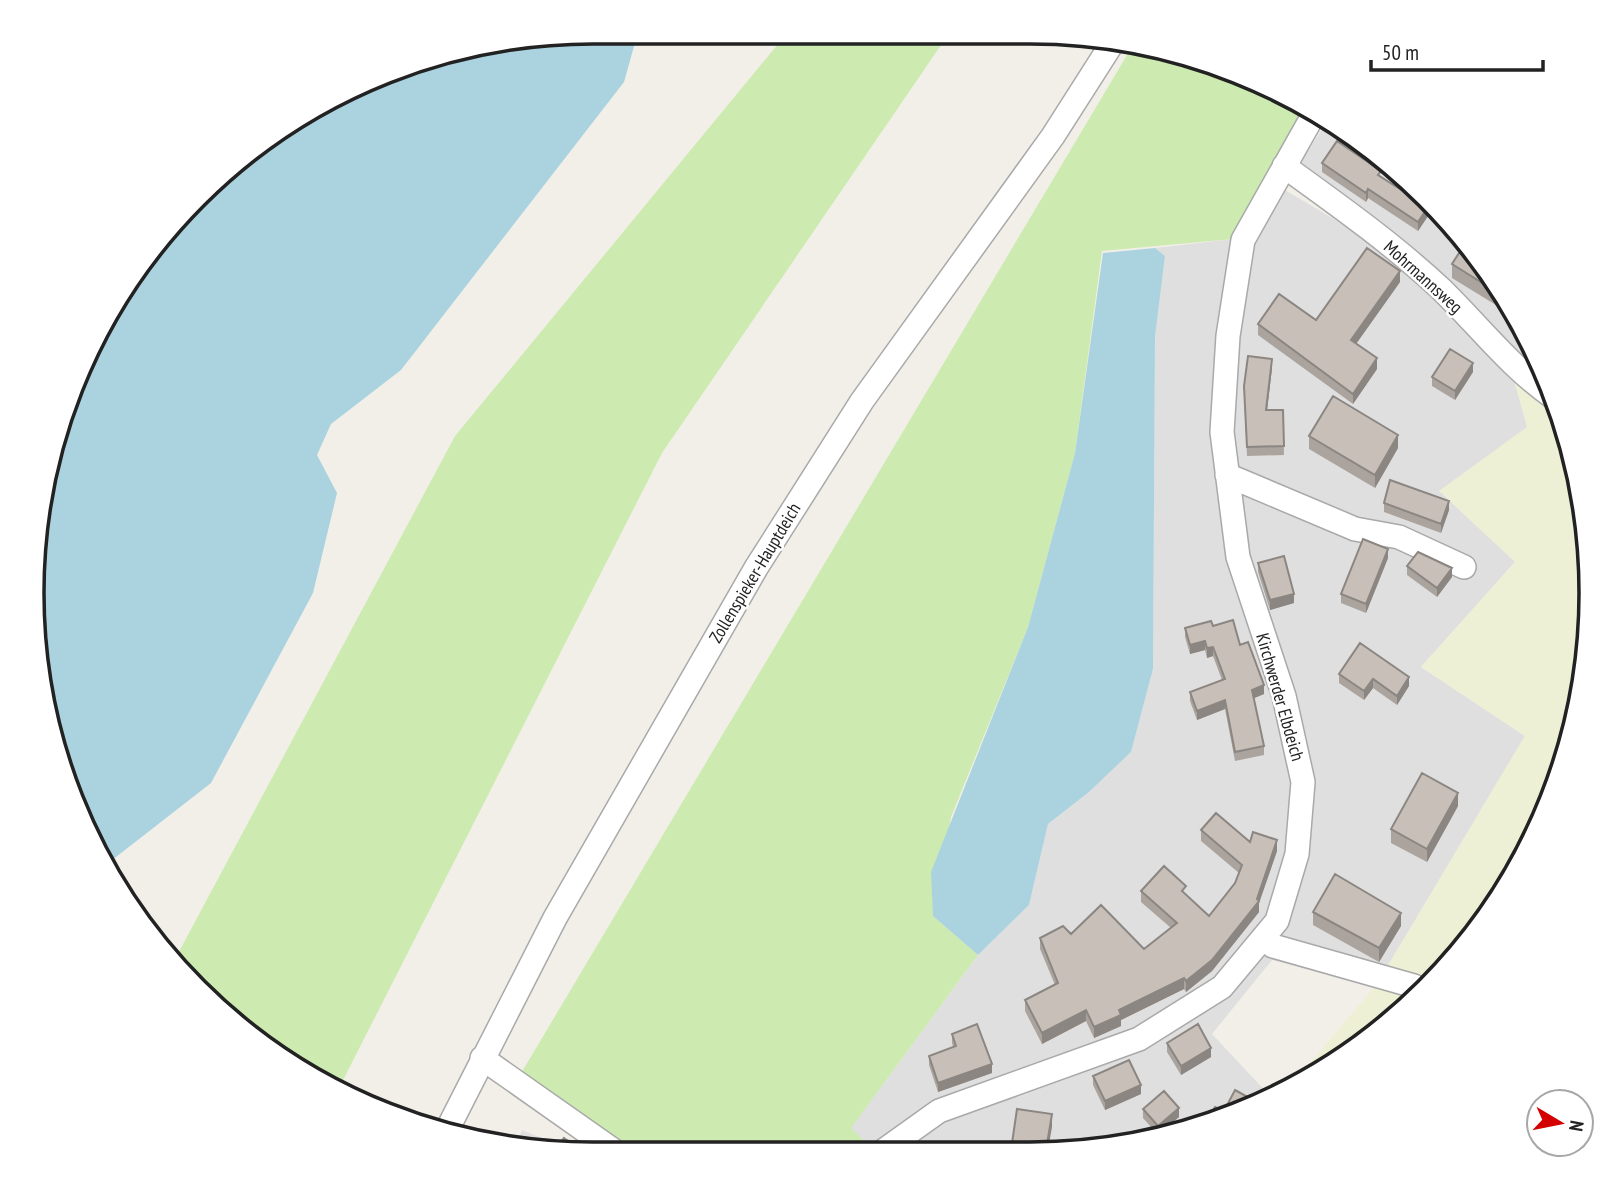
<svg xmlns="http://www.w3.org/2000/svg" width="1623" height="1186" viewBox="0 0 1623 1186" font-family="'PT Sans Narrow',sans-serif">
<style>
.residential{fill:#e0dfdf}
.farmland{fill:#eef0d5}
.grass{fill:#cdebb0}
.water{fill:#aad3df}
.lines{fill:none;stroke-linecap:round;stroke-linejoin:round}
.minor-casing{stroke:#a9a9a9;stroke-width:26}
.minor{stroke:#fff;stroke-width:23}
.wall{fill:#aba49e}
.shaded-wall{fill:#8b8681}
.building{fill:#c7bfb8;stroke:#8b8681;stroke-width:2}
.labels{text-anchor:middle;stroke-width:5;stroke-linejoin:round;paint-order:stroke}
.street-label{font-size:18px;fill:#222;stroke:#fff}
.rim{fill:none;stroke:#222;stroke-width:3.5}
</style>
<rect width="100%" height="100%" fill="#f2efe9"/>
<path class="residential" d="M1328 120 1342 126 1475 251 1533 344 1535 349 1525 366 1297 168Z
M1266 179 1344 225 1430 292 1514 380 1528 427 1515 562 1421 667 1525 736 1377 984 1272 960 1212 1034 1271 1097 1245 1112 1104 1150 867 1151 870 1147 850 1129 978 955 1029 905 1048 824 1089 792 1131 752 1153 669 1155 337 1165 256 1155 248 1233 239Z
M522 1130 578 1153H556L515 1146Z"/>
<path class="farmland" d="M1535 349 1572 447 1590 556 1587 666 1562 773 1516 873 1452 963 1372 1038 1291 1085 1377 984 1525 736 1421 667 1515 562 1439 491 1527 427 1514 380Z"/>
<path class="grass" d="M788 32H950L662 453 337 1092 251 1038 174 961 455 436Z
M1133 45 1175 51 1305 110 1233 239 1102 251 1075 453 1028 627 951 817 933 916 978 955 851 1128 870 1147 867 1151 630 1153 520 1075Z"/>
<path class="water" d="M593 32H638L624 82 401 370 331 424 317 455 337 493 313 593 211 783 107 864 74 808 36 666 42 484 89 345 171 223 281 126 447 51Z
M1155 248 1165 256 1155 337 1153 669 1131 752 1089 792 1048 824 1029 905 978 955 933 916 931 872 1028 627 1075 453 1103 253Z"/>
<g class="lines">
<defs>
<path id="minor" d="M1284 166C1338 205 1393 244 1441 289 1478 325 1510 367 1553 397
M1227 475 1355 529 1399 537 1464 567
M1263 938 1273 946 1414 986
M482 1058 617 1153
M445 1134 555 918 756 568 862 401 1053 136 1113 42
M883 1151 939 1111 1139 1039 1222 987 1277 921 1297 854 1303 782 1284 696 1238 557 1222 432 1228 336 1243 240 1314 114"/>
</defs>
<use href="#minor" class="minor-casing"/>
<use href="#minor" class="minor"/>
</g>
<path class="wall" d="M1322 163 1381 176 1428 216 1418 231 1368 198 1366 202 1322 172Z
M1475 251 1517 318 1452 278V264Z
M1400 282 1356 344 1377 369 1353 404 1258 335V324L1316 320Z
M1272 368 1267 410H1283L1284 455 1247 456 1244 395Z
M1473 372 1455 400 1432 386V377Z
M1309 436 1398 448 1375 488 1309 449Z
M1384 503 1449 510 1441 533 1384 512Z
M1388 558 1366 613 1341 603V594Z
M1258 563 1294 603 1270 610 1258 572Z
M1407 566 1452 577 1437 597 1407 575Z
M1213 626 1240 645 1264 694 1254 698 1264 746V755L1235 761 1225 709 1197 720 1190 701V692L1222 680 1213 656 1207 658 1205 650 1190 654 1185 637V628Z
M1360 643 1409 686 1397 705 1373 688 1364 700 1339 683V674Z
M1458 806 1427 862 1391 843V829Z
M1201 830 1250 842 1277 851 1259 903V912L1212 971 1186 992 1184 989 1121 1020V1026L1094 1038 1086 1021 1042 1044 1025 1011V1000L1055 985 1040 949V938L1071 934 1144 949 1171 928 1141 902V891L1186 895 1209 916 1235 883 1239 873 1201 841Z
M1313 912 1401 926 1379 962 1313 925Z
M952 1034 992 1073 938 1092 929 1065V1056L953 1047 952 1043Z
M1167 1043 1211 1057 1181 1075 1167 1052Z
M1093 1076 1141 1094 1105 1110 1093 1085Z
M1143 1109 1179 1117 1158 1135 1143 1118Z"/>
<path class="shaded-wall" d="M1368 189V198L1366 202V193Z
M1428 207V216L1418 231V222Z
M1400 271V282L1351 351V340Z
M1377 358V369L1353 404V394Z
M1272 359V368L1266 419V410Z
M1473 363V372L1455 400V391Z
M1398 435V448L1375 488V475Z
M1449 501V510L1441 533V524Z
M1388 549V558L1366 613V604Z
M1452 568V577L1437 597V588Z
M1294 594V603L1270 610V600Z
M1205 641V650L1190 654V645Z
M1213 647V656L1207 658V648Z
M1409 677V686L1397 705V696Z
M1373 679V688L1364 700V691Z
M1264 685V694L1252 699V690Z
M1225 700V709L1197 720V711Z
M1458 793V806L1427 862V849Z
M1277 840V851L1259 903V912L1212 971 1186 992V981L1257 899Z
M1401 913V926L1379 962V948Z
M1184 978V989L1121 1020V1026L1094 1038V1027L1119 1010Z
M1086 1010V1021L1042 1044V1033Z
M1211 1048V1057L1181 1075V1066Z
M992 1064V1073L938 1092V1083Z
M1141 1085V1094L1105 1110V1101Z
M1179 1108V1117L1158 1135V1126Z
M1052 1114V1127L1048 1150H1046Z"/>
<path class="building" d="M1337 141 1381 171 1378 175 1428 207 1418 222 1368 189 1366 193 1322 163Z
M1466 242 1475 251 1503 296 1452 264Z
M1367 248 1400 271 1351 340 1377 358 1353 394 1258 324 1279 294 1316 320Z
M1450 349 1473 363 1455 391 1432 377Z
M1248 356 1272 359 1266 410H1283L1284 446 1247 447 1244 386Z
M1333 396 1398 435 1375 475 1309 436Z
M1390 480 1449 501 1441 524 1384 503Z
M1363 539 1388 549 1366 604 1341 594Z
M1418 552 1452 568 1437 588 1407 566Z
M1284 556 1294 594 1270 600 1258 563Z
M1233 620 1240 645 1248 642 1264 685 1252 690 1264 746 1235 752 1225 700 1197 711 1190 692 1225 679 1213 647 1207 648 1205 641 1190 645 1185 628 1211 621 1213 626Z
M1360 643 1409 677 1397 696 1373 679 1364 691 1339 674Z
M1422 773 1458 793 1427 849 1391 829Z
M1216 813 1250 842 1253 832 1277 840 1257 899 1259 901 1212 960 1186 981 1184 978 1119 1010 1121 1015 1094 1027 1086 1010 1042 1033 1025 1000 1058 983 1040 938 1063 926 1071 934 1101 905 1144 949 1177 923 1141 891 1164 866 1186 886 1182 891 1209 916 1235 883 1242 865 1201 830Z
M1335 874 1401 913 1379 948 1313 912Z
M1460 937 1467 942 1452 963 1446 969 1441 966Z
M977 1024 992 1064 938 1083 929 1056 956 1046 952 1034Z
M1198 1024 1211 1048 1181 1066 1167 1043Z
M1129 1060 1141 1085 1105 1101 1093 1076Z
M1235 1090 1255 1101 1249 1109 1245 1112 1207 1122 1215 1107 1224 1111Z
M1164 1091 1179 1108 1158 1126 1143 1109Z
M1017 1109 1052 1114 1046 1150H1011Z
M564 1138 585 1153H553Z"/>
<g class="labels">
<g class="street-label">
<text transform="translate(1423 277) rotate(42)" y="6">Mohrmannsweg</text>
<text transform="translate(755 573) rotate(-59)" y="6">Zollenspieker-Hauptdeich</text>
<text transform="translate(1280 697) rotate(74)" y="6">Kirchwerder Elbdeich</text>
</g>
</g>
<path d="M0 0H1623V1186H0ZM593 44H1030A549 549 0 0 1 1579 593V593A549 549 0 0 1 1030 1142H593A549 549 0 0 1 44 593V593A549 549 0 0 1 593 44Z" fill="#fff" fill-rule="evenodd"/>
<path class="rim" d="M593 44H1030A549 549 0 0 1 1579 593V593A549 549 0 0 1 1030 1142H593A549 549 0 0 1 44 593V593A549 549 0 0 1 593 44Z"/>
<g transform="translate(1560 1123) rotate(100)"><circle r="33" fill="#ffffff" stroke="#a7a7a7" stroke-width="2"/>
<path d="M0-5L12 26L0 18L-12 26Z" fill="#d40000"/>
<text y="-10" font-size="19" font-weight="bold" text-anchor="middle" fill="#222222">N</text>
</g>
<path d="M1371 60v10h172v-10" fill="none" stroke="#222222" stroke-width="3.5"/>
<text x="1382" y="60" font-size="21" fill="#222222" stroke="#ffffff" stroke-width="5" paint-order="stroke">50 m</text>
</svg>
